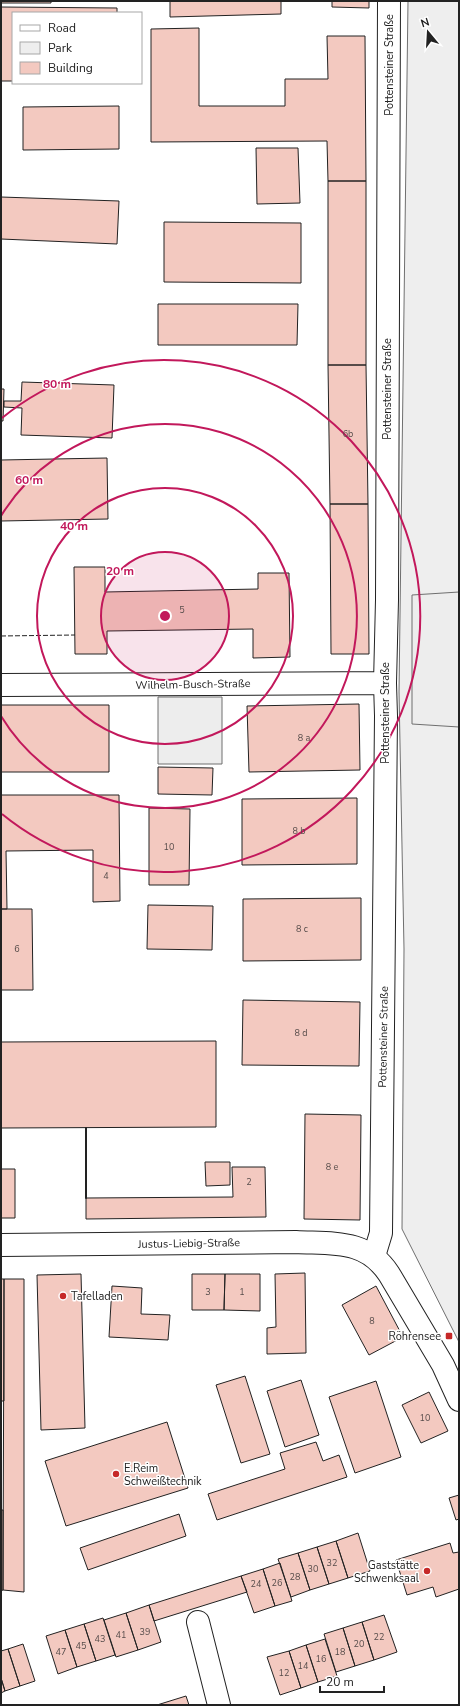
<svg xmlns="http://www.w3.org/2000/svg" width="460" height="1706" viewBox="0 0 460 1706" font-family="'Nunito Sans',sans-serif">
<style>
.green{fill:#eee;stroke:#6f6f6f}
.parking{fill:#ededed;stroke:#6f6f6f}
.building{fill:#f3c9c0;stroke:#222}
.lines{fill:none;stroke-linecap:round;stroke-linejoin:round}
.minor-casing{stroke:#222;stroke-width:24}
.major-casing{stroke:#222;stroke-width:24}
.minor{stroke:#fff;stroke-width:22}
.major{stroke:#fff;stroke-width:22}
.fence{stroke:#222;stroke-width:1;stroke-dasharray:5 2;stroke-linecap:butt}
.wall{stroke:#222;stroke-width:2}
.ring{fill:none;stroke:#c2185b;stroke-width:2}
.poi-dot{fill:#c62828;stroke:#fff;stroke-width:1.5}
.labels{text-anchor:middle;stroke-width:3;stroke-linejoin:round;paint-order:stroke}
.number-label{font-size:9px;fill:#564c4a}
.street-label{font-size:11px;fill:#222;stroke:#fff}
.poi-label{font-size:11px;fill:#222;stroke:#fff;text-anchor:start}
.centre{fill:#c2185b;stroke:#fff;stroke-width:2}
.ring-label{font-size:12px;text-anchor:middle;font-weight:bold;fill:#c2185b;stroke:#fff;stroke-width:3;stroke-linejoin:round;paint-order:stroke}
</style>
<rect width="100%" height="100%" fill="#fff"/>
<path class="green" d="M408 1H459V1342L402 1229 404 949 399 692Z"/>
<path class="parking" d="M459 592V727L412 724V595Z
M158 697H222V764H158Z"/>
<path class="building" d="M1 1H51V3H1Z
M170 1H281V14L170 17Z
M332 1H369V8L332 7Z
M1 7 117 8V13H13V81H1Z
M199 28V106H285V79H328L327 36H365L366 181H328L327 141 151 142V29Z
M119 106V149L23 150V107Z
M256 148H298L300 203 257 204Z
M328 181H366V365H328Z
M1 197 119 201 117 244 1 239Z
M164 222 301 223V283L164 282Z
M158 304H298L297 345H158Z
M328 365H366L368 504H330Z
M22 382 114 385 112 438 21 435 22 408 4 407V401H21Z
M1 389H4L3 421H1Z
M107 458 108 519 1 521V460Z
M330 504H368L369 654H331Z
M74 567H105V592L258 589V573H289L290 657 253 658V629L107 631V654H75Z
M359 704 360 770 249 772 247 706Z
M1 705H109V772H1Z
M158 767 213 768 212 795 158 794Z
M1 795H119L120 901 93 902V850L6 851 7 909H1Z
M357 798V864L242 865V799Z
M149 808 190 809 189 885H149Z
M361 898V960L243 961V899Z
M148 905 213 906 212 950 147 949Z
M1 909H32L33 990H1Z
M243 1000 360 1002 359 1066 242 1065Z
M216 1041V1127L1 1128V1042Z
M305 1114 361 1115 360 1220 304 1219Z
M205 1162H230V1185L206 1186Z
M232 1167H265L266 1217 86 1219V1198L233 1197Z
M1 1169H15V1218H1Z
M305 1273 306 1353 267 1354V1328L276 1327 275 1274Z
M81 1274 85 1428 41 1430 37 1275Z
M192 1274H225L224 1310H192Z
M225 1274H260V1311L224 1310Z
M1 1279H4V1401H1Z
M4 1279H24V1592L3 1590Z
M112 1286 142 1288 141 1314 170 1315 168 1340 109 1337Z
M376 1286 403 1337 369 1355 342 1305Z
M245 1376 270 1454 241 1463 216 1385Z
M301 1380 319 1435 285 1447 267 1391Z
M376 1381 401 1457 355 1473 329 1397Z
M429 1392 448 1431 421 1443 402 1405Z
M167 1422 188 1488 66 1526 45 1461Z
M316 1442 323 1461 339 1455 347 1477 217 1520 208 1494 285 1469 280 1453Z
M459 1495V1519L456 1520 449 1498Z
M1 1510H3V1590L1 1591Z
M179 1514 186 1536 88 1570 80 1548Z
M358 1533 370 1571 348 1578 336 1541Z
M336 1541 348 1578 329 1584 317 1547Z
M450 1543 453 1553 459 1552V1589L436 1597 433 1587 407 1595 396 1560Z
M317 1547 329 1584 310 1590 298 1553Z
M298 1553 310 1590 291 1597 278 1559Z
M280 1563 292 1601 275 1606 263 1569Z
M263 1569 275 1606 254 1613 241 1576Z
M241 1576 247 1592 154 1621 149 1605Z
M149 1605 161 1642 138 1650 126 1613Z
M126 1613 138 1650 116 1657 104 1620Z
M384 1615 397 1652 374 1660 362 1622Z
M103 1618 115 1655 96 1661 84 1624Z
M362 1622 374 1660 355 1666 343 1628Z
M84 1624 96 1661 77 1667 65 1630Z
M343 1628 355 1666 336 1672 324 1634Z
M65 1630 77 1667 58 1674 46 1636Z
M325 1639 337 1676 318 1682 306 1645Z
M23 1644 35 1681 20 1686 8 1649Z
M306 1645 318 1682 301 1688 289 1651Z
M8 1649 20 1686 5 1691 1 1678V1651Z
M289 1651 301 1688 280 1695 267 1657Z
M1 1678 5 1691 1 1693Z
M186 1696 189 1705H157Z"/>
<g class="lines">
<defs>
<path id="minor" d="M1 685 385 683
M374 1256 381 1233 386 716 385 683 387 600 389 1
M198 1622 219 1705"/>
<path id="major" d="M1 1245 296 1242C334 1244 366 1239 389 1274L443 1365 459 1400"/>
</defs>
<use href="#minor" class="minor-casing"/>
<use href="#major" class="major-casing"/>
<use href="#minor" class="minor"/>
<use href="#major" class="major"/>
<path class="fence" d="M1 636 75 635"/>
<path class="wall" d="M86 1128V1198"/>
</g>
<circle cx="165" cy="616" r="64" fill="#c2185b" fill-opacity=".12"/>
<g class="ring">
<circle cx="165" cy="616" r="64"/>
<circle cx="165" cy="616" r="128"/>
<path d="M1 516A192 192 0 1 1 1 716"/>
<path d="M2 418A256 256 0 1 1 2 814"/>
</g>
<g class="poi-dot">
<circle cx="63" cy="1296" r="4"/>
<rect x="445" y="1332" width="8" height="8" rx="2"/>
<circle cx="116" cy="1474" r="4"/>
<circle cx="427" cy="1571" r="4"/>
</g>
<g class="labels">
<g class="number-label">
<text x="348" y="437">6b</text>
<text x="182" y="613">5</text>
<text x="304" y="741">8 a</text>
<text x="299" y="834">8 b</text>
<text x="169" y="850">10</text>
<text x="106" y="879">4</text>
<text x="302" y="932">8 c</text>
<text x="17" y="952">6</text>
<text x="301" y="1036">8 d</text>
<text x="332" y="1170">8 e</text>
<text x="249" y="1185">2</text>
<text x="208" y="1295">3</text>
<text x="242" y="1295">1</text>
<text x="372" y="1324">8</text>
<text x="425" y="1421">10</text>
<text x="332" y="1566">32</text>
<text x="313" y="1572">30</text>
<text x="295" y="1580">28</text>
<text x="277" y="1586">26</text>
<text x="256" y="1587">24</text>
<text x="145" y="1635">39</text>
<text x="121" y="1638">41</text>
<text x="379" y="1640">22</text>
<text x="100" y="1642">43</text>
<text x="359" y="1647">20</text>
<text x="81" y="1649">45</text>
<text x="61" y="1655">47</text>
<text x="340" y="1655">18</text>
<text x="321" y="1662">16</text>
<text x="303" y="1669">14</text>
<text x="284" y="1676">12</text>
</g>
<g class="street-label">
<text transform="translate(389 65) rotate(-90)" y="4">Pottensteiner Straße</text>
<text transform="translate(387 389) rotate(-90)" y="4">Pottensteiner Straße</text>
<text transform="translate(193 684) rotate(-1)" y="4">Wilhelm-Busch-Straße</text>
<text transform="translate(385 713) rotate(-90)" y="4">Pottensteiner Straße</text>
<text transform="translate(383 1037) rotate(-89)" y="4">Pottensteiner Straße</text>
<text transform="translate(189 1243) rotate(-1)" y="4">Justus-Liebig-Straße</text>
</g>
<g class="poi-label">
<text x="71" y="1300">Tafelladen</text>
<text x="441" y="1340" text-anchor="end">Röhrensee</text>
<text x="124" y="1472">E.Reim<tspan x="124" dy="13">Schweißtechnik</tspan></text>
<text x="419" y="1569" text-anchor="end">Gaststätte<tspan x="419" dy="13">Schwenksaal</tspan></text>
</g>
</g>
<circle cx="165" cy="616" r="6" class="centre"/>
<g class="ring-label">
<text x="57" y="388">80 m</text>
<text x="29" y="484">60 m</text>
<text x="74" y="530">40 m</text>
<text x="120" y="575">20 m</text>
</g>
<rect width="460" height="1706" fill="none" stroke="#222222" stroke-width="4"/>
<rect x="12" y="12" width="130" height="72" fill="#ffffff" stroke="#a7a7a7"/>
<rect x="20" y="25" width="20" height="6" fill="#ffffff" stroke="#a7a7a7"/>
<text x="48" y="32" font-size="12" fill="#222222">Road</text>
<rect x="20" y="42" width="20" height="12" fill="#eeeeee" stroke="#a7a7a7"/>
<text x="48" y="52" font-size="12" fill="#222222">Park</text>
<rect x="20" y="62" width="20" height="12" fill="#f3c9c0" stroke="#a7a7a7"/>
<text x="48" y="72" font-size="12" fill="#222222">Building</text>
<g transform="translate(428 32) rotate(342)" stroke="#ffffff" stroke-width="3" paint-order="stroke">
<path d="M0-3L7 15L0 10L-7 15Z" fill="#222222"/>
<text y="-6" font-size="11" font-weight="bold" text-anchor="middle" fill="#222222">N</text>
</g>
<path d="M320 1686v6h64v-6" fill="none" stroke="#222222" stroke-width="2"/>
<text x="326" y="1686" font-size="12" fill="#222222" stroke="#ffffff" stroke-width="3" paint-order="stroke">20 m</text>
</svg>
